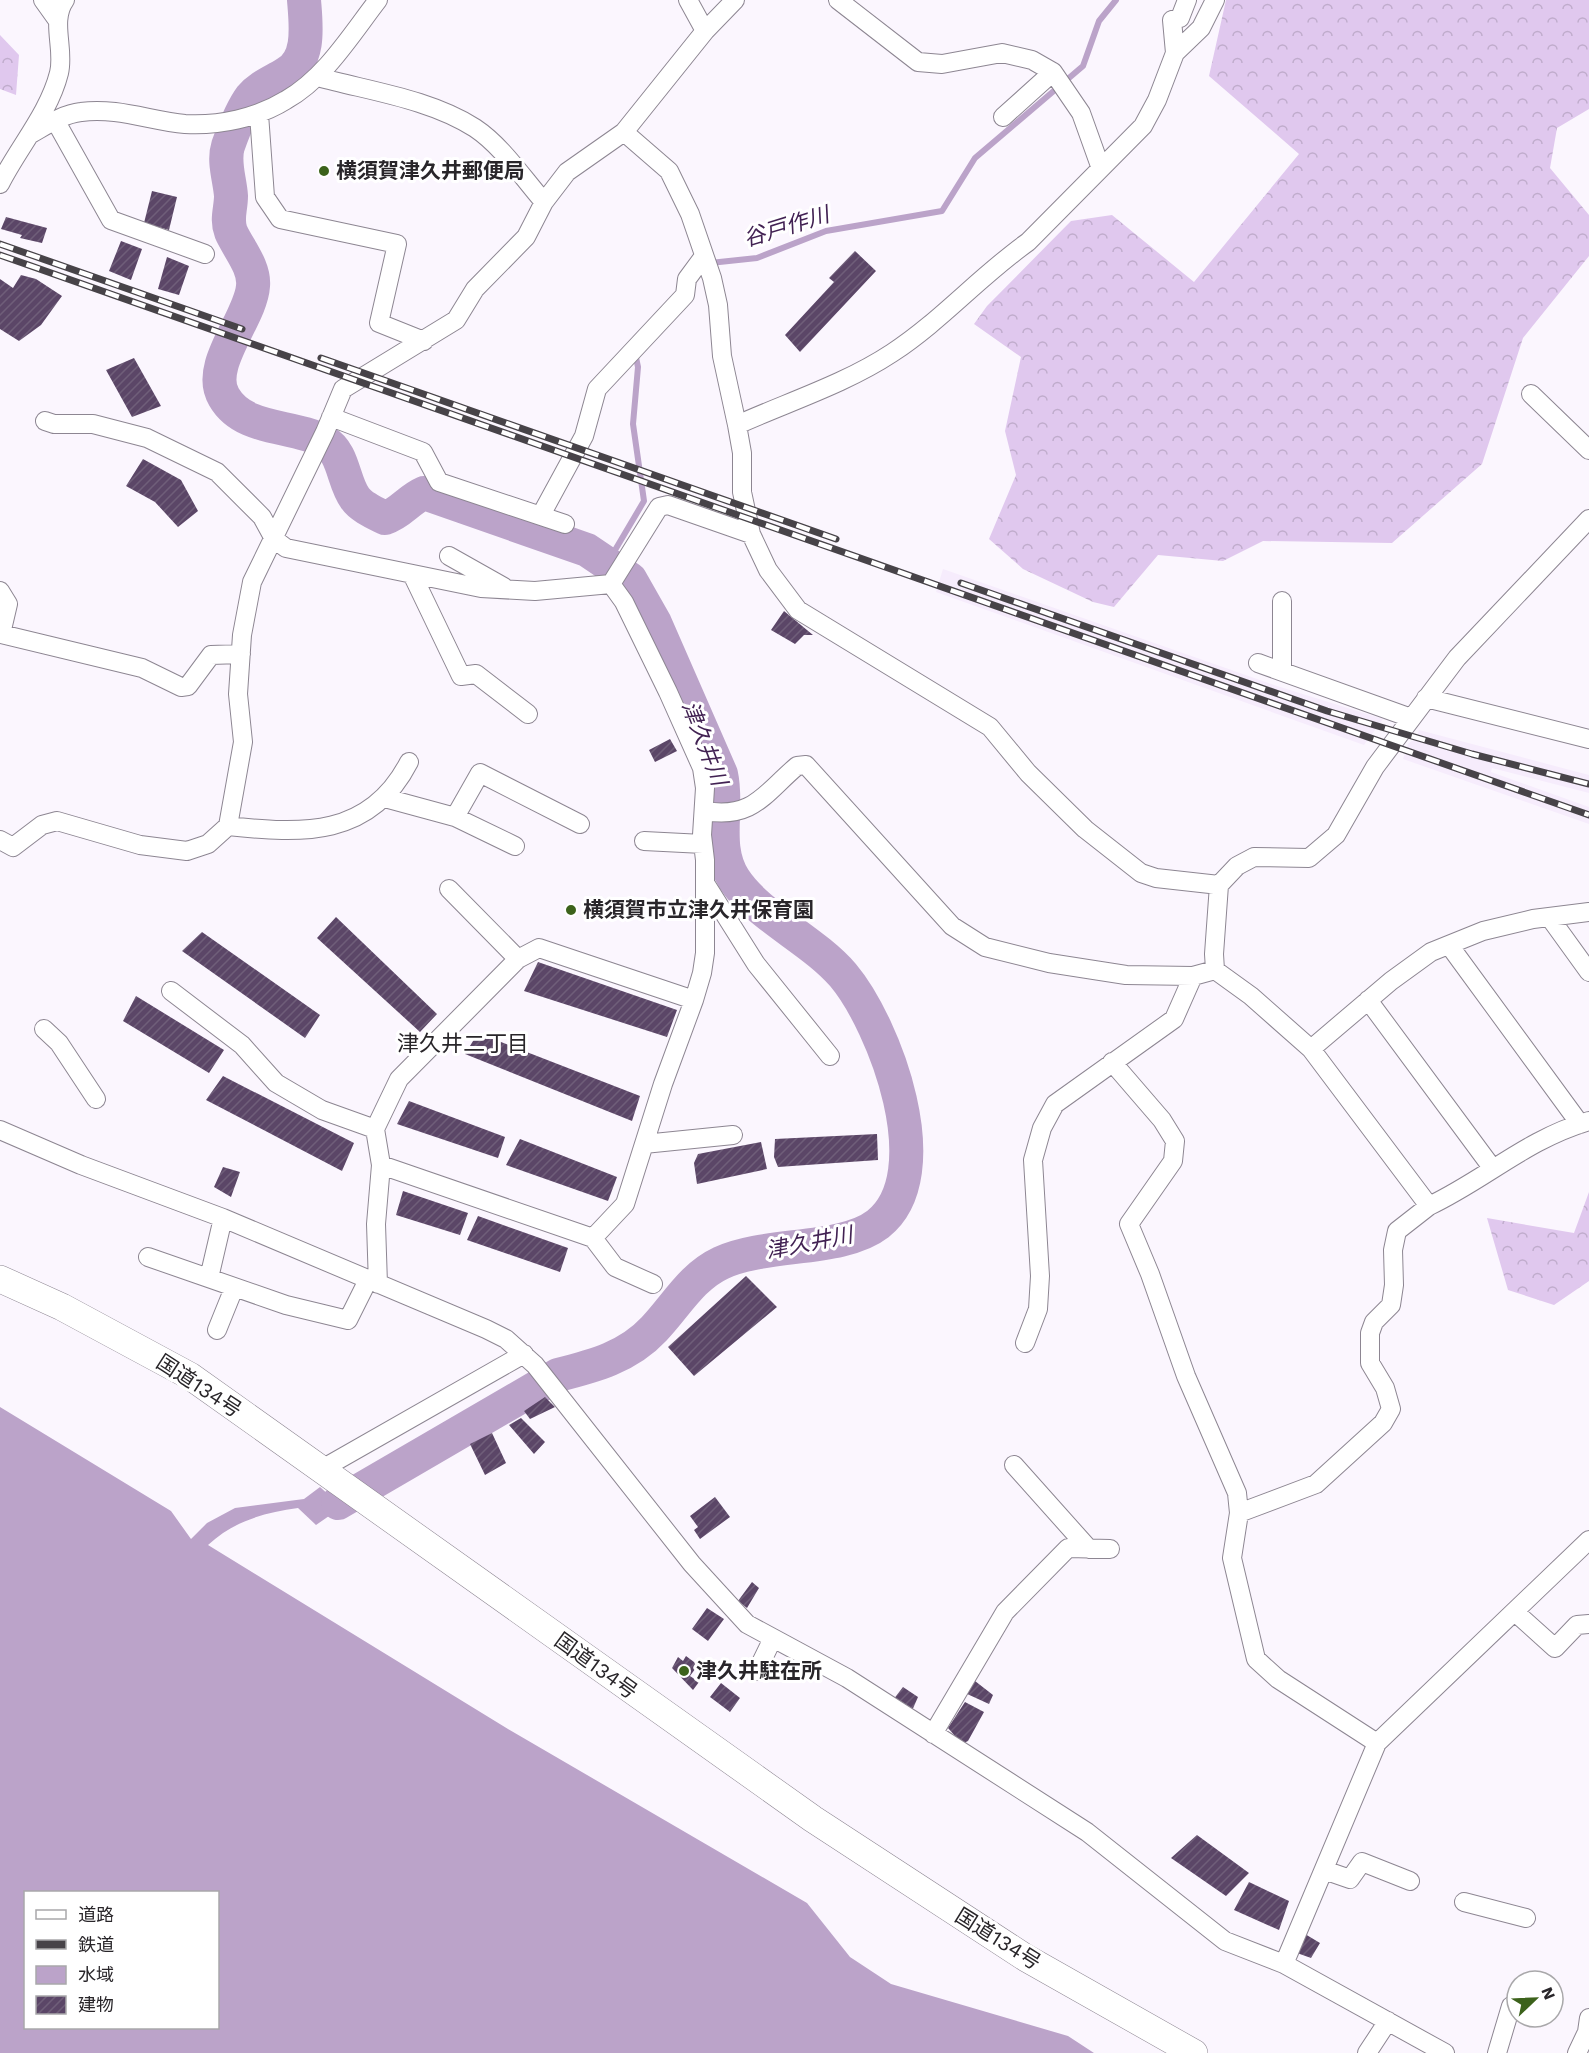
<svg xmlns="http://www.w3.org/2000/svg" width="1589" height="2053" viewBox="0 0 1589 2053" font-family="'Work Sans','Noto Sans JP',sans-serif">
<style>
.built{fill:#f6ecfc}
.forest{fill:url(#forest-crowns)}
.water{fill:#bba3c9;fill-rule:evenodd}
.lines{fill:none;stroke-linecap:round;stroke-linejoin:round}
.stream{stroke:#bba3c9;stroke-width:6}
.river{stroke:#bba3c9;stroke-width:34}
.building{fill:url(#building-hatch)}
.minor-casing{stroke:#8d8692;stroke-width:20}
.highway-casing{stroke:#8d8692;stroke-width:28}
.minor{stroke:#fff;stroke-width:18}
.highway{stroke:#fff;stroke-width:27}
.rail-casing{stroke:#474348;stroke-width:7}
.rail{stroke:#fff;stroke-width:4.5;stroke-dasharray:14;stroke-linecap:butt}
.poi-dot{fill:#3c621b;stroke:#fff;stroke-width:2}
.labels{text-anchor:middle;stroke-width:6;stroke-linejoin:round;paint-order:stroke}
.poi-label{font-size:21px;font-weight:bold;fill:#29262a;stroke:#fff;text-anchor:start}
.street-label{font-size:21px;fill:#29262a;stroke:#fff}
.water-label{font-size:22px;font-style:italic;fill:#422253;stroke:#fff}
.neighbourhood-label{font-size:22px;fill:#29262a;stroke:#fff}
</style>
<defs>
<pattern id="forest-crowns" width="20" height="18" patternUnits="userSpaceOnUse" patternTransform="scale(1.5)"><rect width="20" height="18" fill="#e0c8ee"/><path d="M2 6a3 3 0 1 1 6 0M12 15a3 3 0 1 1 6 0" fill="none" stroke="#c0accc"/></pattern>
<pattern id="building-hatch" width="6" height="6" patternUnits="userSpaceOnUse" patternTransform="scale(1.5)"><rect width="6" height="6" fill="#5b4667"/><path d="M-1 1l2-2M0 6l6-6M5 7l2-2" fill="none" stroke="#6f5e79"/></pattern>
</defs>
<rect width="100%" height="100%" fill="#fbf6fe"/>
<path class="built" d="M943 569 1277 686 1383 719 1364 745 936 592Z
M1419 730 1589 775V793L1492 768 1491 772 1589 807V824L1403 759 1408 744 1417 737Z"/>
<path class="forest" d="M1226 0H1589V109L1557 128 1550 168 1589 215V256L1523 338 1482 464 1392 543 1263 541 1223 561 1158 555 1114 607 1093 602 1023 569 989 539 1016 475 1005 431 1021 357 974 324 987 306 1071 221 1112 215 1194 282 1299 154 1209 76Z
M0 35 19 55 16 95 0 89Z
M1589 1192V1281L1554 1305 1508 1290 1487 1218 1574 1233Z"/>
<path class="water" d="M0 1407 171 1511 191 1539 207 1523 235 1508 304 1499 320 1487 342 1507 316 1525 298 1508C263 1513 234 1521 208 1545L508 1729 807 1903 850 1957 891 1984 1068 2036 1094 2053H0ZM26 1892H218V2028H26Z"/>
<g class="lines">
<path class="stream" d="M710 263 757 258 826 231 942 211 975 158 1083 66 1099 21 1116 0
M608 562 644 501 633 424 638 367 635 353"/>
<path class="river" d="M304 0C306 25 311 61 285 74 274 81 260 86 251 97 242 109 233 132 228 146 223 162 230 180 231 196 231 209 226 219 231 232 238 248 255 267 253 286 251 318 205 366 224 397 244 432 294 424 325 442 344 453 343 482 355 498 361 507 375 513 385 518 401 513 408 500 424 493L587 550 630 579 655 623 721 774C729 809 713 846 734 879 758 916 813 940 843 975 885 1025 941 1174 878 1224 842 1252 766 1242 721 1263 691 1277 676 1306 654 1329 628 1357 594 1366 558 1375L338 1503"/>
</g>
<path class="building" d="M152 191 177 197 169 230 144 223Z
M6 217 47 228 42 243 20 238 22 235 1 229Z
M121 241 142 249 131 280 109 271Z
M855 251 876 271 800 352 785 335 834 282 829 278Z
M167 257 189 266 179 295 158 289Z
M21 275 36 279 62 296 41 325 19 341 0 329V279L13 288Z
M134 358 161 406 132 417 106 370Z
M143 459 181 480 198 511 178 527 155 502 126 486Z
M784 611 813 635H804L795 644 771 630Z
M670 739 677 751 655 762 649 750Z
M336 917 437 1014 420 1032 317 938Z
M202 932 320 1015 305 1038 182 951Z
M538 962 677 1010 667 1037 524 991Z
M136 996 224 1050 209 1073 123 1021Z
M478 1033 640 1096 632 1121 465 1054Z
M223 1076 354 1143 342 1171 206 1100Z
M409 1101 505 1137 498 1158 397 1124Z
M877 1134 878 1160 778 1167 774 1157 775 1139Z
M520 1139 617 1177 608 1201 506 1165Z
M761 1142 767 1169 697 1184 694 1163 698 1154Z
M223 1167 240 1172 231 1197 214 1187Z
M403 1191 468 1213 460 1235 396 1215Z
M478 1216 568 1248 560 1272 467 1240Z
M746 1276 777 1307 694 1376 668 1347Z
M545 1397 555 1407 530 1419 524 1411Z
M521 1418 545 1442 534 1454 509 1425Z
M492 1433 506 1463 485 1475 470 1444Z
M715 1497 730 1517 700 1539 694 1530 698 1527 690 1516Z
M752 1582 759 1588 747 1608 738 1601Z
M707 1608 724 1619 708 1641 692 1629Z
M686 1656 698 1665 690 1676 699 1682 693 1690 672 1668 678 1657 683 1661Z
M975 1681 993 1695 989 1704 965 1693Z
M721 1683 740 1698 730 1712 710 1697Z
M903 1687 918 1697 911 1713 893 1700Z
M965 1702 984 1712 968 1741 962 1744 948 1728Z
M1197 1835 1249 1873 1226 1896 1171 1858Z
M1249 1882 1289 1901 1279 1930 1234 1910Z
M1305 1934 1320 1943 1311 1958 1297 1953Z"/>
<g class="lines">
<defs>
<path id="minor" d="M43 0 58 21
M688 0 705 31
M838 0 918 62 942 64 1002 53 1032 60 1053 72 1081 113 1100 166
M1175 53 1172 20 1180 18 1187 0
M318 77C369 91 430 99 475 128 502 146 523 178 544 202
M259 114 265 197 280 219 397 244 379 323 424 341
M1003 117 1053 72
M55 120 111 220 205 254
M624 132 669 171 690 214 712 278 718 305 722 356 737 425 742 453V492L751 534 768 570 798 610 990 727 1028 773 1085 829 1141 873 1156 878 1219 885
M31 134C47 125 63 114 81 112 117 107 151 121 185 124 219 126 257 118 286 100 325 78 351 35 378 0
M0 184C18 148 49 113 59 73 65 49 50 21 65 0
M1531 394 1589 450
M331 417 423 452 439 482 565 524
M45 421 54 424H93L147 438 217 472 262 517 274 539 286 548 481 588 535 591 611 584
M737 425C788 402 845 384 892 353 941 321 980 276 1028 242L1143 126 1157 100 1175 53 1201 28 1215 0
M541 515 584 436 597 389 685 295 687 279 704 256
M1589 519 1457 658 1375 767 1336 835 1309 858 1254 857 1237 866 1219 885 1214 954 1215 970 1251 996 1311 1049 1429 1206C1486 1179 1527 1139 1589 1121
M449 556 504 587
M412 574 461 676 476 674 528 714
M611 584 659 507 668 505 751 534
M0 591 8 604 1 634 142 668 181 687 188 686 211 655 241 654
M1258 663 1411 718
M1282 671V601
M1426 698 1589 739
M385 798 455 817 515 846
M705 811C753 819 764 794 797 766L806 765 952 926 985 947 1049 963 1126 975 1193 976 1215 970
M455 817 480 773 580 824
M228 826C302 834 370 838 409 762
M0 840 13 847 42 825 57 821 140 845 187 851 208 844 228 826 243 742 238 694 242 635 252 582 325 432 343 389 456 320 475 289 526 237 544 202 567 172 624 132 705 31 735 0
M644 841 703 844
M705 883 756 964 830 1056
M449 889 518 959
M1550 918 1589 972
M1449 945 1580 1124
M171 991 242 1045 276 1083 322 1110 375 1129
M1368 1000 1493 1169
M44 1029 59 1043 96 1099
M1311 1049 1391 981 1431 952 1483 931 1533 919 1589 912
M1112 1062 1162 1120 1175 1141 1173 1161 1129 1224 1150 1274 1186 1376 1237 1493 1239 1513 1232 1558 1256 1659 1278 1679 1377 1743
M0 1130 81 1165 223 1218 486 1329 506 1339 535 1365 692 1564 747 1624 847 1678 1087 1832 1225 1941 1284 1964 1445 2053
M644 1144 733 1135
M381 1165 593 1238 615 1267 653 1284
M593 1238 625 1204 663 1084 694 1000 702 973 705 953V860L702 835 705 788 702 768 668 692 624 602 611 584
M148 1257 286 1305 348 1320 368 1280
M209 1278 223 1218
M378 1284 376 1224 381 1165 375 1129 399 1079 518 959 539 948 694 1000
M217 1330 234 1288
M1025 1343 1038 1309 1040 1276 1033 1160 1042 1128 1055 1104 1174 1019 1193 976
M1014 1465 1089 1549
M322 1469 524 1354
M1239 1513 1316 1484 1383 1423 1391 1409 1385 1388 1370 1363V1333L1374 1322 1391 1305 1394 1285 1393 1250 1397 1231 1429 1206
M1515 1612 1555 1648 1577 1625 1589 1624
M757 1671 773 1638
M933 1734 1005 1612 1068 1548 1110 1549
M1324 1870 1350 1879 1362 1862 1410 1881
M1464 1902 1526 1918
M1284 1964 1377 1743 1589 1540
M1367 2053 1388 2021
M1497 2053 1511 2006
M1577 2053 1587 2032 1589 2018"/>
<path id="highway" d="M0 1279 62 1307 190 1376 813 1819 1026 1958 1194 2053"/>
</defs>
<use href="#minor" class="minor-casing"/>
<use href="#highway" class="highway-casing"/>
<use href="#minor" class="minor"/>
<use href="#highway" class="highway"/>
<defs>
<path id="rail" d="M0 244 242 329
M0 255 1589 815
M321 358 836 539
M961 583 1327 711 1472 754 1589 784"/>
</defs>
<use href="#rail" class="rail-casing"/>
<use href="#rail" class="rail"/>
</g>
<g class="poi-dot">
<circle cx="324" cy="171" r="6"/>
<circle cx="571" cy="910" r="6"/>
<circle cx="684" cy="1671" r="6"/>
</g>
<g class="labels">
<g class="poi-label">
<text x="336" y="178">横須賀津久井郵便局</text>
<text x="583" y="917">横須賀市立津久井保育園</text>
<text x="696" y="1678">津久井駐在所</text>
</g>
<g class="street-label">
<text transform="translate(199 1386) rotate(33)" y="7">国道134号</text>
<text transform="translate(596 1666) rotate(36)" y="7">国道134号</text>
<text transform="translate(998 1939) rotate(32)" y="7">国道134号</text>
</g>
<g class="water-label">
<text transform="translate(786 226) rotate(-17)" y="8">谷戸作川</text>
<text transform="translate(705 743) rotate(69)" y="8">津久井川</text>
<text transform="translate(809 1242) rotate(-11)" y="8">津久井川</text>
</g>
<g class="neighbourhood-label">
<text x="463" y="1051">津久井二丁目</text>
</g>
</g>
<rect x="24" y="1891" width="195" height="138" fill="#ffffff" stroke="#a9a8aa" stroke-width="1.5"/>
<rect x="36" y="1910" width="30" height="9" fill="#ffffff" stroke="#a9a8aa" stroke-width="1.5"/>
<text x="78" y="1921" font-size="18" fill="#29262a">道路</text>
<rect x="36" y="1940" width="30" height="9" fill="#474348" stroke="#a9a8aa" stroke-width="1.5"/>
<text x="78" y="1951" font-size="18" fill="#29262a">鉄道</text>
<rect x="36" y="1966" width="30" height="18" fill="#bba3c9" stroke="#a9a8aa" stroke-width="1.5"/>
<text x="78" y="1981" font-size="18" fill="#29262a">水域</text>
<rect x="36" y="1996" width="30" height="18" fill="url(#building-hatch)" stroke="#a9a8aa" stroke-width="1.5"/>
<text x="78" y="2011" font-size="18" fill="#29262a">建物</text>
<g transform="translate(1535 1999) rotate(67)"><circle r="28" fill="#ffffff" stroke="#a9a8aa" stroke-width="1.5"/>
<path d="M0-4.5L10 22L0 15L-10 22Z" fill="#3c621b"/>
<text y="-9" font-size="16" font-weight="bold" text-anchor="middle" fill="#29262a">N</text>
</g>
</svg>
